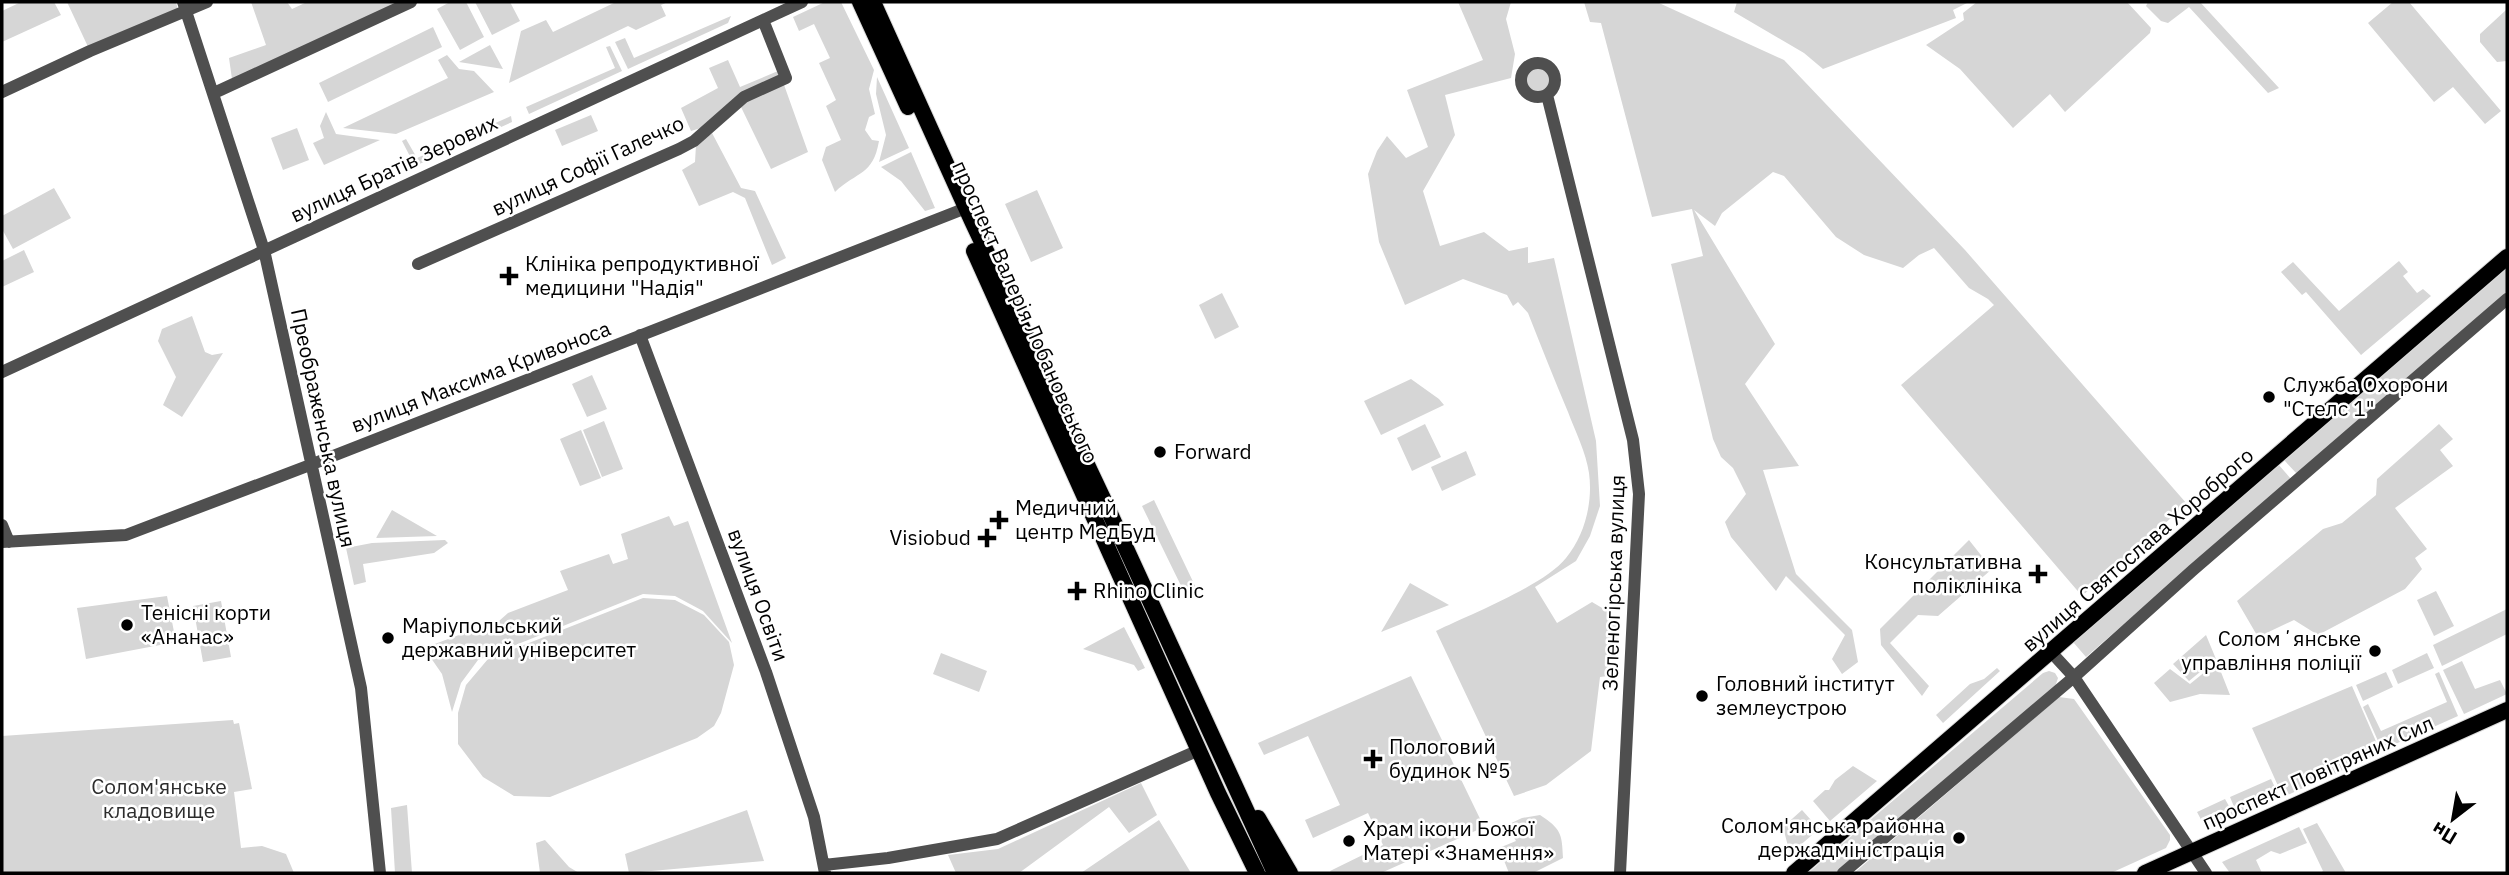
<svg xmlns="http://www.w3.org/2000/svg" width="2509" height="875" viewBox="0 0 2509 875" font-family="'IBM Plex Sans',sans-serif">
<style>
.green{fill:#d6d6d6}
.lines{fill:none;stroke-linecap:round;stroke-linejoin:round}
.major-casing{stroke:#dbdbdb;stroke-width:18}
.minor{stroke:#4f4f4f;stroke-width:12}
.major{stroke:#000;stroke-width:16}
.poi-dot{fill:#000;stroke:#fff;stroke-width:2.5}
.labels{text-anchor:middle;stroke-width:5;stroke-linejoin:round;paint-order:stroke}
.street-label{font-size:21px;fill:#000;stroke:#fff}
.poi-label{font-size:21px;fill:#000;stroke:#fff;text-anchor:start}
.park-label{font-size:21px;fill:#2d2d2d;stroke:#fff}
</style>
<rect width="100%" height="100%" fill="#fff"/>
<path class="green" d="M21 2H54L61 15 2 42V11Z
M67 2H176L179 14 90 51Z
M251 2H287L292 9 307 2H402L232 79 229 58 266 45Z
M450 2H466L484 37 460 50 437 9Z
M475 2H510L520 21 492 35Z
M616 2H668L661 5 666 16 636 30 628 26 509 83 521 31 546 20 553 32Z
M825 2H841L874 70 869 89 875 114 869 117 865 130 872 140 879 141C873 176 857 171 835 192L822 160 826 147 841 140 826 106 836 100 819 63 830 58 814 24 799 31 793 17Z
M1458 2H1511L1506 19 1515 54 1511 78 1445 95 1455 135 1423 191 1440 246 1484 232 1509 251 1528 247V263L1554 258 1596 441 1600 506 1590 536 1576 561 1535 587 1557 623 1592 602 1619 618 1616 675 1600 677 1591 751 1546 785 1514 796 1436 631C1469 615 1545 585 1566 558 1585 535 1593 502 1589 473 1586 452 1575 431 1568 412 1554 379 1541 346 1528 313L1518 302 1513 306 1507 295 1463 279 1405 305 1379 242 1368 174 1377 151 1387 136 1406 158 1428 147 1407 90 1483 60Z
M1584 2 1659 3 1784 60 1965 250 2187 504 2082 596 1901 385 1994 305 1988 299 1969 288 1934 248 1919 255 1903 268 1864 255 1836 237 1784 176 1773 172 1722 213 1715 226 1694 210 1775 344 1745 384 1799 466 1763 470 1796 574 1852 630 1858 662 1842 674 1832 659 1845 635 1786 576 1776 591 1731 537 1725 522 1746 494 1733 468 1721 457 1713 439 1671 264 1703 256 1692 209 1652 217 1601 23 1590 22Z
M1737 2H1969L1953 10 1956 18 1823 69 1804 53 1734 12Z
M1977 2H2127L2151 28 2150 33 2065 112 2050 94 2013 128 1960 69 1926 45 1964 20 1963 13Z
M2148 2H2200L2279 88 2268 93 2189 7 2168 23 2161 21 2146 6Z
M2393 2H2409L2501 111 2485 124 2453 87 2434 102 2368 23Z
M2506 10 2507 61 2497 62 2480 42V34Z
M731 16 728 23 628 69 615 42 625 38 634 58Z
M433 27 442 47 328 102 319 83Z
M490 45 503 69 459 62Z
M610 46 622 71 529 114 526 107 615 68 606 47Z
M447 55 459 69 474 71 494 92 396 134 343 128 448 78 438 60Z
M728 60 740 87 778 71 780 77 704 127 691 131 681 108 718 88 709 68Z
M1524 80a14 14 0 1 1 28 0a14 14 0 1 1-28 0Z
M877 77 909 148 879 162 886 135 876 94Z
M783 82 808 152 771 169 741 107 749 98Z
M326 112 336 134 380 140 324 165 313 143 324 138 320 126Z
M591 115 598 131 562 146 555 130Z
M511 116 512 122 415 166 402 141 406 139 417 158Z
M297 128 309 160 283 170 271 138Z
M712 133 741 188 755 191 786 258 772 265 745 198 733 192 699 206 682 170 695 162 696 145Z
M911 152 935 208 925 211 901 181 881 167Z
M54 188 71 218 13 249 2 229V216Z
M1037 190 1063 248 1031 262 1005 204Z
M24 250 34 272 2 287V261Z
M2399 261 2408 272 2403 276 2417 293 2423 289 2431 296 2361 355 2306 292 2302 295 2281 272 2293 262 2339 311Z
M2507 265V294L2297 474 2284 460Z
M1222 293 1239 327 1215 339 1199 305Z
M192 316 205 352 212 355 223 353 182 417 163 405 176 377 158 341 162 329Z
M592 375 607 409 587 417 572 384Z
M1411 379 1439 399 1444 405 1381 435 1364 401Z
M604 421 623 469 602 477 583 430Z
M1425 424 1441 457 1412 471 1397 438Z
M2439 424 2453 439 2440 450 2453 466 2395 508 2427 549 2415 558 2422 569 2405 589 2318 635 2294 620 2258 637 2237 601 2323 529 2342 523 2376 495 2377 479Z
M581 430 601 478 580 486 560 439Z
M1466 451 1476 475 1442 491 1431 467Z
M2278 464 2291 479 2086 657 2073 642Z
M1154 500 1198 592 1187 598 1142 506Z
M392 510 437 536 376 538Z
M669 516 674 526 688 521 732 643 703 611 675 596 643 594 478 660 461 683 452 712 442 674 424 648 475 629 482 632 490 629 508 613 568 590 560 571 609 554 613 564 628 559 621 534Z
M445 540 448 543 434 553 363 564 366 582 354 585 346 548 372 543Z
M1969 540 1992 569 1938 616 1918 615 1890 643 1929 686 1922 696 1881 645 1880 629Z
M1410 583 1449 605 1381 632Z
M2436 591 2454 626 2434 636 2417 600Z
M167 596 176 642 86 659 77 608Z
M643 598 675 600 704 615 729 642 734 665 721 713 714 726 697 738 550 797 514 796 483 777 458 744V713L466 685 488 659Z
M221 601 231 657 203 662 193 606Z
M2507 609V634L2442 666 2433 645Z
M1124 627 1145 668 1138 671 1134 665 1083 649Z
M2206 635 2216 659 2189 681 2173 664Z
M941 653 987 671 979 692 933 674Z
M2427 653 2434 668 2398 684 2392 670Z
M2462 661 2475 689 2500 680 2507 694 2464 714 2443 670Z
M2217 662 2230 695 2200 694 2170 702 2154 683 2170 669 2190 684Z
M1997 668 2000 671 1943 723 1936 715 1970 684 1984 679Z
M2049 671 2055 673 2058 678 2055 687 1837 873H1808L2043 673Z
M2386 672 2393 687 2363 701 2356 685Z
M2439 672 2458 716 2382 750 2363 707 2368 704 2381 731 2447 702 2435 674Z
M1411 676 1484 827 1381 873H1331L1330 871 1383 845 1368 813 1313 838 1305 820 1340 805 1308 736 1264 755 1258 743Z
M2352 686 2381 753 2283 797 2252 728Z
M2059 697 2074 699 2170 835V840L2166 848 2111 873H1854Z
M233 720 234 724 239 723 252 789 234 792 241 848 262 846 286 854 294 873H2V736Z
M1853 766 1877 781 1830 821 1813 801 1825 790H1829L1835 780Z
M2271 779 2279 796 2237 814 2230 797Z
M1141 783 1157 815 1129 833 1109 807 1019 873H956L948 855 998 849Z
M2225 799 2234 815 2205 827 2197 812Z
M407 805 412 873H395L391 808Z
M747 810 764 861 629 873 625 854Z
M1802 810 1819 829 1790 854 1783 827Z
M1540 815C1561 829 1562 833 1563 858L1533 873H1509L1499 848 1516 841 1507 825 1522 818Z
M1159 820 1191 873H1081Z
M2317 823 2346 873H2321L2323 871 2303 829Z
M2299 827 2307 843 2280 854 2271 851 2256 860 2262 873H2230L2222 862Z
M545 840 569 867 579 873H540L536 843Z"/>
<g class="lines">
<defs>
<path id="major" d="M860 2 908 107
M873 2 972 221 1107 507 1275 873
M974 251 1218 793 1257 873
M1258 818 1290 873
M1794 873 2507 257
M2145 873 2507 710"/>
</defs>
<use href="#major" class="major-casing"/>
<path class="minor" d="M183 2 264 250 361 688 380 873
M1521 80a17 17 0 1 1 34 0a17 17 0 1 1-34 0Z
M2 92 90 51 207 2
M214 93 411 2
M1547 95 1633 440 1639 494 1620 873
M418 264 679 149 694 141 744 97 786 78 763 20
M640 335 766 672 814 817 825 873
M2 372 802 2
M2 525 9 542
M2 542 126 535 310 465 966 208
M2051 652 2074 677 2206 873
M824 865 888 858 997 839 1199 750
M1843 873 2074 677 2193 570 2507 299"/>
<use href="#major" class="major"/>
</g>
<g class="poi-dot">
<path d="M505.5 265.5h7v7h7v7h-7v7h-7v-7h-7v-7h7z"/>
<circle cx="2269" cy="397" r="7"/>
<circle cx="1160" cy="452" r="7"/>
<path d="M995.5 509.5h7v7h7v7h-7v7h-7v-7h-7v-7h7z"/>
<path d="M983.5 527.5h7v7h7v7h-7v7h-7v-7h-7v-7h7z"/>
<path d="M2034.5 563.5h7v7h7v7h-7v7h-7v-7h-7v-7h7z"/>
<path d="M1073.5 580.5h7v7h7v7h-7v7h-7v-7h-7v-7h7z"/>
<circle cx="127" cy="625" r="7"/>
<circle cx="388" cy="638" r="7"/>
<circle cx="2375" cy="651" r="7"/>
<circle cx="1702" cy="696" r="7"/>
<path d="M1369.5 748.5h7v7h7v7h-7v7h-7v-7h-7v-7h7z"/>
<circle cx="1959" cy="838" r="7"/>
<circle cx="1349" cy="841" r="7"/>
</g>
<g class="labels">
<g class="street-label">
<text transform="translate(588 166) rotate(-25)" y="7">вулиця Софії Галечко</text>
<text transform="translate(394 169) rotate(-25)" y="7">вулиця Братів Зерових</text>
<text transform="translate(1025 312) rotate(66)" y="7">проспект Валерія Лобановського</text>
<text transform="translate(481 377) rotate(-21)" y="7">вулиця Максима Кривоноса</text>
<text transform="translate(323 428) rotate(78)" y="7">Преображенська вулиця</text>
<text transform="translate(2138 550) rotate(-41)" y="7">вулиця Святослава Хороброго</text>
<text transform="translate(1614 583) rotate(-88)" y="7">Зеленогірська вулиця</text>
<text transform="translate(758 595) rotate(70)" y="7">вулиця Освіти</text>
<text transform="translate(2318 773) rotate(-24)" y="7">проспект Повітряних Сил</text>
</g>
<g class="poi-label">
<text x="525" y="271">Клініка репродуктивної<tspan x="525" dy="24">медицини "Надія"</tspan></text>
<text x="2283" y="392">Служба Охорони<tspan x="2283" dy="24">"Стелс 1"</tspan></text>
<text x="1174" y="459">Forward</text>
<text x="1015" y="515">Медичний<tspan x="1015" dy="24">центр МедБуд</tspan></text>
<text x="971" y="545" text-anchor="end">Visiobud</text>
<text x="2022" y="569" text-anchor="end">Консультативна<tspan x="2022" dy="24">поліклініка</tspan></text>
<text x="1093" y="598">Rhino Clinic</text>
<text x="141" y="620">Тенісні корти<tspan x="141" dy="24">«Ананас»</tspan></text>
<text x="402" y="633">Маріупольський<tspan x="402" dy="24">державний університет</tspan></text>
<text x="2361" y="646" text-anchor="end">Соломʼянське<tspan x="2361" dy="24">управління поліції</tspan></text>
<text x="1716" y="691">Головний інститут<tspan x="1716" dy="24">землеустрою</tspan></text>
<text x="1389" y="754">Пологовий<tspan x="1389" dy="24">будинок №5</tspan></text>
<text x="1945" y="833" text-anchor="end">Солом'янська районна<tspan x="1945" dy="24">держадміністрація</tspan></text>
<text x="1363" y="836">Храм ікони Божої<tspan x="1363" dy="24">Матері «Знамення»</tspan></text>
</g>
<g class="park-label">
<text x="159" y="794">Солом'янське<tspan x="159" dy="24">кладовище</tspan></text>
</g>
</g>
<rect width="2509" height="875" fill="none" stroke="#000000" stroke-width="7"/>
<g transform="translate(2453 819) rotate(211)" stroke="#ffffff" stroke-width="5" paint-order="stroke">
<path d="M0-5L12 26L0 18L-12 26Z" fill="#000000"/>
<text y="-10" font-size="19" font-weight="bold" text-anchor="middle" fill="#000000">Пн</text>
</g>
</svg>
